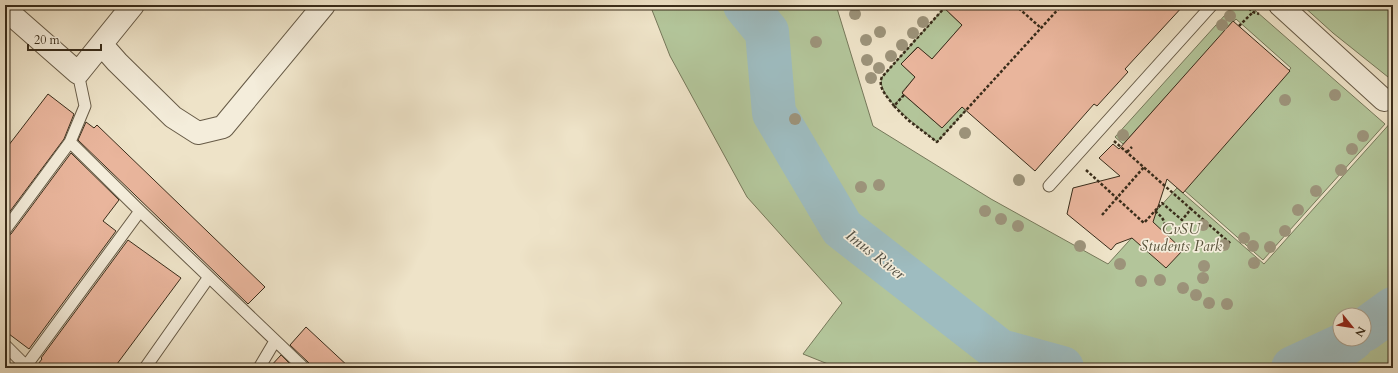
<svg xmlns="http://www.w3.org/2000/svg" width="1398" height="373" viewBox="0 0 1398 373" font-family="Cardo,serif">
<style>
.green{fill:#b3c59a;stroke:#76785a;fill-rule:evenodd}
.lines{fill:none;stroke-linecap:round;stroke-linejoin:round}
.river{stroke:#9ebcc0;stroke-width:44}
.building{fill:#e9b59c;stroke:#392c1a}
.lane-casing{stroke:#665a46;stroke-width:13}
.street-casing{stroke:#665a46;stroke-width:24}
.path{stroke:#392c1a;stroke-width:2.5;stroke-dasharray:3 2;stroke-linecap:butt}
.lane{stroke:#f4eddb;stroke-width:11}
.street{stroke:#f4eddb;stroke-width:22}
.tree{fill:#9c937a}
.labels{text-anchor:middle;stroke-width:3.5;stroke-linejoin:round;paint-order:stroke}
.park-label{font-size:15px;font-style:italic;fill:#58523a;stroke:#f4eddb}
.water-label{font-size:16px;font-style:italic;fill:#525044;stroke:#f4eddb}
</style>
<rect width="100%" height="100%" fill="#eee3c8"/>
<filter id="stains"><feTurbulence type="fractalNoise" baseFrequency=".005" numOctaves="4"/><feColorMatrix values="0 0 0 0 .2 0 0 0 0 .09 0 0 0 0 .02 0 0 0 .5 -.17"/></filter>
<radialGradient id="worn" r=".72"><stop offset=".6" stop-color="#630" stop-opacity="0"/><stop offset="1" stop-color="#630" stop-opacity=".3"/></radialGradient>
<path class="green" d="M650 5H836L873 126 991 199 1108 264 1177 188 1264 264 1393 120V368H838L803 354 842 303 747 197 670 56ZM1340 315H1364V339H1340Z
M947 5H956L949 13 962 25 932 59 917 47 901 64 915 77 902 92 904 94 897 102 904 95 942 128 1033 30 1041 28 937 142C923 130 874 96 882 77Z
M1234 5H1249L1385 124 1263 260 1184 190 1291 68 1236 19 1123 144 1115 137Z
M1302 5H1393V81L1333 33Z"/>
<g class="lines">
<path class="river" d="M745 5 767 32 774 113 842 228 1000 351 1062 368
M1364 330 1393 309
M1293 368 1345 344 1352 339"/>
</g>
<path class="building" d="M941 5H1184L1125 69 1128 72 1097 106 1094 104 1035 171 962 107 942 128 902 93 915 77 901 64 918 47 932 59 962 25Z
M1233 21 1290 71 1183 193 1167 179 1153 222 1183 250 1166 268 1132 238 1116 244 1111 250 1067 214 1073 188 1120 176 1099 158 1113 144 1119 149Z
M48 94 74 114 64 139 5 218V150Z
M86 122 94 128 97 125 265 287 248 304 78 140Z
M71 153 119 200 103 221 116 231 29 349 5 331V237L11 234Z
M128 240 181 278 114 368H35L42 359 41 358Z
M306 327 350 368H311L309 363 290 345Z
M281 355 294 368H269Z"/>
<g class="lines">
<defs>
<path id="lane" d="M70 142 140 211 304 368
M1049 186 1212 5
M5 230 70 142 85 106 78 73
M5 345 28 368
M26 366 140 211
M145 368 209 277
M259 368 275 341"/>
<path id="street" d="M1280 5 1384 100
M5 9 78 73 133 5
M102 45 117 62 173 117 198 133 223 127 324 5"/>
</defs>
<use href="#lane" class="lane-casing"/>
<use href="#street" class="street-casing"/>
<path class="path" d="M1015 5 1041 28
M1245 5 1253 12 1259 14
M1239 26 1253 12
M904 95 894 106 908 120 937 142 1062 5
M894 106C888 97 877 88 882 77L947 5
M1114 141 1191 209
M1127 152 1132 147
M1086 170 1144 223 1162 203 1182 220 1191 209 1231 244
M1155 211C1162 217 1165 220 1165 229L1163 231
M1102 215 1144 167"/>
<use href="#lane" class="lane"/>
<use href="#street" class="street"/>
</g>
<g class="tree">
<circle cx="855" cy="14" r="6"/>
<circle cx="1230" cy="16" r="6"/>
<circle cx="923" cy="22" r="6"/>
<circle cx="1222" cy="25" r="6"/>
<circle cx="880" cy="32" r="6"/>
<circle cx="913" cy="33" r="6"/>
<circle cx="866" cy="40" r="6"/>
<circle cx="816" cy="42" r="6"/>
<circle cx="902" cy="45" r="6"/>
<circle cx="891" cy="56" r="6"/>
<circle cx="867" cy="60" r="6"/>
<circle cx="879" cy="68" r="6"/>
<circle cx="871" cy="78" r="6"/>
<circle cx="1335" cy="95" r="6"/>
<circle cx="1285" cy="100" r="6"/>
<circle cx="795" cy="119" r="6"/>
<circle cx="965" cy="133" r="6"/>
<circle cx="1123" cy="135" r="6"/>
<circle cx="1363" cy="136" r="6"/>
<circle cx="1352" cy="149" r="6"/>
<circle cx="1341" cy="170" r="6"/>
<circle cx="1019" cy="180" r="6"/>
<circle cx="879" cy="185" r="6"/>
<circle cx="861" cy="187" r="6"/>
<circle cx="1316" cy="191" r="6"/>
<circle cx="1298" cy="210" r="6"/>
<circle cx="985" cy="211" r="6"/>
<circle cx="1001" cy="219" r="6"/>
<circle cx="1203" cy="225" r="6"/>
<circle cx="1018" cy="226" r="6"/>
<circle cx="1285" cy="231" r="6"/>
<circle cx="1244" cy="238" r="6"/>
<circle cx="1224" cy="245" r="6"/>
<circle cx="1080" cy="246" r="6"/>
<circle cx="1253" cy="246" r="6"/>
<circle cx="1270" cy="247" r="6"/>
<circle cx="1254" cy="263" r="6"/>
<circle cx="1120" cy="264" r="6"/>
<circle cx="1204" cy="266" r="6"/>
<circle cx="1203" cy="278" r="6"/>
<circle cx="1160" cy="280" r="6"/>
<circle cx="1141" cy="281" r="6"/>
<circle cx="1183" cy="288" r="6"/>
<circle cx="1196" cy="295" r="6"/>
<circle cx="1209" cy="303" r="6"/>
<circle cx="1227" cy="304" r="6"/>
</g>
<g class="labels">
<g class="park-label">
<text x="1181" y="234">CvSU<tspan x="1181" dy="17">Students Park</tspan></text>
</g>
<g class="water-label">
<text transform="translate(876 254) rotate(38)" y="6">Imus River</text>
</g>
</g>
<rect width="1398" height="373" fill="none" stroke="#eee3c8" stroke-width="20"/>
<rect x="6" y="6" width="1386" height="361" fill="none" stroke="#392c1a" stroke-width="2"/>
<rect x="10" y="10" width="1378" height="353" fill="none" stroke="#392c1a"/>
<g transform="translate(1352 327) rotate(120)"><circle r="19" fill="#f4eddb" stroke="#a9a08e"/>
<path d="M0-3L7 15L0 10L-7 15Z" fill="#8f2418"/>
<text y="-6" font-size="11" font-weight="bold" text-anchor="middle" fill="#392c1a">N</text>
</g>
<path d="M28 44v6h73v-6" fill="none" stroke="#392c1a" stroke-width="2"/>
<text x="34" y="44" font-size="12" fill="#392c1a" stroke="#f4eddb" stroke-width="3" paint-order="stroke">20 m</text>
<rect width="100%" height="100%" filter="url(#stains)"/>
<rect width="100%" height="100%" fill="url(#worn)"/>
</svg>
